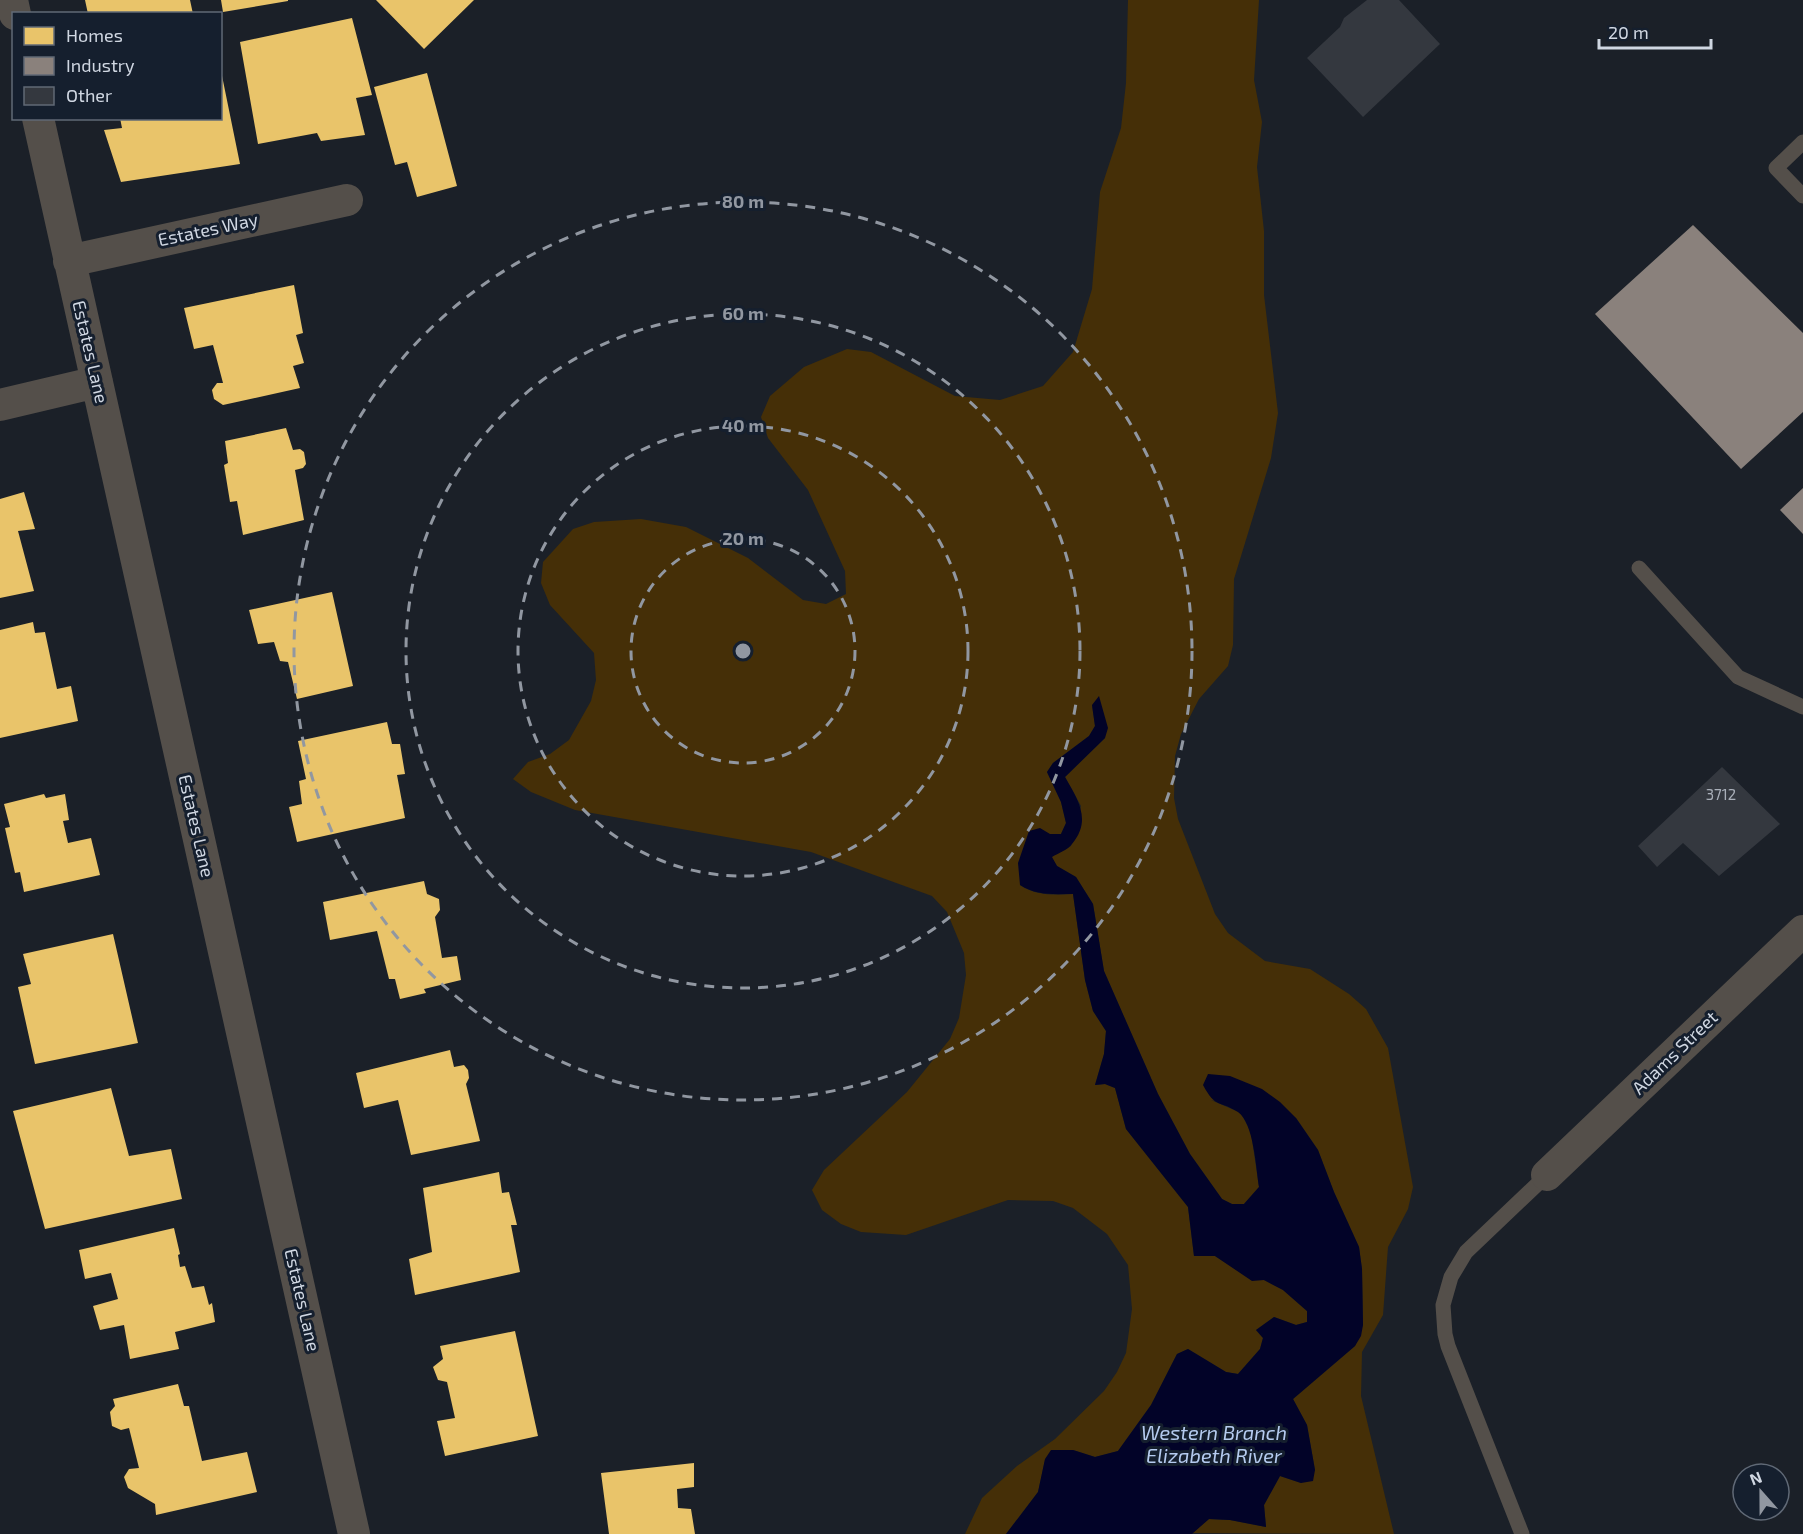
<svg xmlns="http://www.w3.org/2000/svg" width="1803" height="1534" viewBox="0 0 1803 1534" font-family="'Exo 2',sans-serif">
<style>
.green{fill:#452f07}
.water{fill:#020328}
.homes{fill:#e9c46a}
.industry{fill:#8a817c}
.building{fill:#34383f}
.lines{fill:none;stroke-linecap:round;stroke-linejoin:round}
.service{stroke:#544f4a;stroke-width:15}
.minor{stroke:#544f4a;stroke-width:32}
.ring{fill:none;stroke:#9197a1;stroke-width:3;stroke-dasharray:10 8}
.labels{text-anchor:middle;stroke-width:6;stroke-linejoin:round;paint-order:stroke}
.number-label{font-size:15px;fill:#a9afb9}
.street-label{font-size:18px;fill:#d0d7e2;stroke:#151f2e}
.water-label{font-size:20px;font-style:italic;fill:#b5cbef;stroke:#151f2e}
.centre{fill:#9197a1;stroke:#151f2e;stroke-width:3}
.ring-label{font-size:18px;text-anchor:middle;font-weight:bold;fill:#9197a1;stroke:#151f2e;stroke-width:6;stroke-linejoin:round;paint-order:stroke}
</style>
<rect width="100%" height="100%" fill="#1b2028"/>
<path class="green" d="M1128 0H1259L1254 80 1262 122 1257 167 1264 231V295L1278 413 1271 458 1234 579 1233 645 1228 666 1199 699 1181 734 1175 756 1174 798 1178 819 1215 914 1228 933 1265 961 1310 969 1349 994 1366 1009 1388 1048 1413 1187 1408 1209 1388 1247 1383 1315 1362 1352 1361 1396 1394 1534 1191 1533 1209 1519 1230 1520 1266 1527 1264 1505 1280 1476 1301 1483 1315 1470 1307 1425 1293 1399 1355 1346 1363 1325 1362 1269 1359 1247 1334 1192 1318 1150 1296 1118 1211 1100 1241 1113 1251 1133 1259 1187 1244 1204H1232L1222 1199 1190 1154 1158 1094 1104 971 1093 904 1076 877 1057 866 1051 857 1071 846 1081 806 1065 777 1105 738 1092 705 1095 726 1089 736 1053 763 1047 772 1061 802 1066 823 1061 834H1050L1020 885C1036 896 1054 895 1073 894L1085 980 1093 1011 1106 1031 1104 1054 1095 1085 1105 1084 1115 1088 1126 1129 1188 1207 1194 1256H1215L1252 1280H1264L1283 1290 1307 1311V1322L1296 1325 1274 1317 1256 1330 1263 1338 1260 1349 1238 1374 1226 1372 1188 1349 1177 1354 1151 1405 1118 1451 1095 1457 1073 1450 1045 1460 1038 1492 1006 1534H965L982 1498 1017 1466 1055 1439 1104 1391 1117 1372 1126 1353 1132 1309 1128 1265 1107 1234 1073 1208 1053 1201 1008 1200 906 1235 861 1232 841 1224 822 1210 812 1190 824 1170 907 1092 950 1039 959 1018 966 975 964 953 947 912 932 896 811 852 575 810 531 792 513 779 528 762 550 754 569 740 591 701 596 680 594 653 550 605 541 583 543 562 573 529 594 522 641 519 686 527 748 558 803 600 826 604 846 594 845 571 808 490 768 438 761 417 770 396 804 367 847 349 871 352 955 396 1000 400 1043 386 1073 352 1092 289 1100 192 1121 128 1126 83Z"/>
<path class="water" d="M1099 696 1108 728 1105 738 1065 777C1078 800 1092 820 1072 844 1068 850 1058 853 1052 857L1057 866 1076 877 1093 904 1104 971 1158 1094 1190 1154 1222 1199 1232 1204H1244L1259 1187C1256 1169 1254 1123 1238 1112 1219 1100 1216 1109 1203 1085L1208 1074 1230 1076 1262 1089 1280 1102 1296 1118 1318 1150 1334 1192 1359 1247 1362 1269 1363 1325 1361 1336 1355 1346 1293 1399 1307 1425 1315 1470 1313 1481 1301 1483 1280 1476 1264 1505 1266 1527 1230 1520 1209 1519 1192 1534H1006L1038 1492 1045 1459 1051 1450H1073L1095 1457 1118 1451 1151 1405 1177 1354 1188 1349 1226 1372 1238 1374 1260 1349 1263 1338 1256 1330 1274 1317 1296 1325 1307 1322V1311L1283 1290 1264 1280 1252 1281 1215 1256H1194L1188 1207 1126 1129 1115 1088 1105 1084 1095 1085 1104 1054 1106 1031 1093 1011 1085 980 1073 894C1054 894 1037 896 1020 885L1018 863 1029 831 1040 828 1050 834H1061L1066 823 1061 802 1047 772 1053 763 1089 736 1095 726 1092 705Z"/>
<path class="homes" d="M85 0H190L193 14H88Z
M221 0H288V1L223 12Z
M376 0H474L424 49Z
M352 18 372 95 356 98 365 135 321 141 317 133 258 144 240 42Z
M220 66 240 164 121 182 104 130 122 128 120 118H220Z
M427 73 457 186 417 197 407 162 395 165 374 87Z
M294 285 303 333 296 335 304 363 293 366 300 388 223 405 214 399 212 390 217 383H223L213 345 194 349 184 308Z
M286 428 293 450 300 449 304 452 306 464 303 468 295 470 304 520 243 535 237 501 230 502 224 465 228 463 225 441Z
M24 492 35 529 18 531 34 591 0 598V499Z
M332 592 353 686 297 699 288 662 280 661 274 642 258 644 249 610Z
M33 622 35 633 45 632 57 689 71 686 78 721 0 738V630Z
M387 722 392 744H400L405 774 397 775 405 818 297 842 289 807 302 804 299 781 306 779 298 741Z
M44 794 46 798 65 794 69 820 63 821 68 843 91 838 100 875 24 892 20 872 15 873 5 828 10 827 4 804Z
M424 881 427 894 439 899 440 910 435 917 442 958 457 956 461 980 424 989 426 993 400 999 395 979H389L377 931 330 940 323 902Z
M113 934 138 1043 35 1064 18 987 31 984 23 954Z
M450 1050 454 1067 464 1065 468 1070 469 1078 466 1084 480 1141 411 1155 398 1100 364 1108 356 1073Z
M111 1088 129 1156 171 1149 182 1199 45 1229 13 1111Z
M499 1172 502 1193 509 1192 517 1225H511L520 1272 415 1295 409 1259 432 1252 423 1188Z
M174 1228 180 1254 178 1255 180 1267 185 1266 192 1288 204 1286 209 1305 212 1303 215 1322 175 1332 179 1349 130 1359 124 1325 100 1330 93 1306 118 1299 111 1273 85 1279 79 1250Z
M515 1331 538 1436 445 1456 437 1421 455 1418 447 1382 438 1380 433 1367 443 1359 440 1346Z
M178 1384 184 1406H189L202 1461 247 1452 257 1492 156 1515 155 1504 128 1488 124 1477 129 1469 139 1468 129 1428 121 1430 112 1426 110 1412 115 1406 113 1399Z
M694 1463V1487L677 1489 678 1508 691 1509 695 1534H609L601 1473Z"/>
<path class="industry" d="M1693 225 1803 333V412L1741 469 1595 314Z
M1803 488V534L1780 510Z"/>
<path class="building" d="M1367 0H1399L1440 44 1363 117 1307 58 1340 27 1344 18Z
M1722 767 1780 824 1719 876 1683 843 1657 867 1638 846Z"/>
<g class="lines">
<path class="service" d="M1803 142 1776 168 1803 196
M1639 568 1738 677 1803 707
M1522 1534 1448 1346 1445 1334 1443 1305 1451 1277 1466 1252 1547 1175"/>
<path class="minor" d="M12 0 15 14
M38 118 354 1534
M69 261 347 200
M0 405 97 382
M1547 1175 1803 931"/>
</g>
<g class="ring">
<circle cx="743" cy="651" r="112"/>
<circle cx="743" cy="651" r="225"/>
<circle cx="743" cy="651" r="337"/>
<circle cx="743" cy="651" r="449"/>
</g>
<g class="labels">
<g class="number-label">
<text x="1721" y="800">3712</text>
</g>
<g class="street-label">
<text transform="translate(208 230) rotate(-12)" y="6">Estates Way</text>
<text transform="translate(90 352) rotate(77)" y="6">Estates Lane</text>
<text transform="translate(196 826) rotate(77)" y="6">Estates Lane</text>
<text transform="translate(1675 1053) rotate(-44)" y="6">Adams Street</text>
<text transform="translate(302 1300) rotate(77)" y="6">Estates Lane</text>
</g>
<g class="water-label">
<text x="1214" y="1440">Western Branch<tspan x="1214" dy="23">Elizabeth River</tspan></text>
</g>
</g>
<circle cx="743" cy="651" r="9" class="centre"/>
<g class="ring-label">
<text x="743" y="208">80 m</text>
<text x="743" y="320">60 m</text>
<text x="743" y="432">40 m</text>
<text x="743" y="545">20 m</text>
</g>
<rect x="12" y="12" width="210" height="108" fill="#151f2e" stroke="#606976" stroke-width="1.5"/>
<rect x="24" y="27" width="30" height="18" fill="#e9c46a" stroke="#606976" stroke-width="1.5"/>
<text x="66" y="42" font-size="18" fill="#d0d7e2">Homes</text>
<rect x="24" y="57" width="30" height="18" fill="#8a817c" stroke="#606976" stroke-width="1.5"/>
<text x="66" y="72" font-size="18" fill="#d0d7e2">Industry</text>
<rect x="24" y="87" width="30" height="18" fill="#34383f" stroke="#606976" stroke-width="1.5"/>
<text x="66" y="102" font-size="18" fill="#d0d7e2">Other</text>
<g transform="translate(1761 1492) rotate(339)"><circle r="28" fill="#151f2e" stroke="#606976" stroke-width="1.5"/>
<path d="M0-4.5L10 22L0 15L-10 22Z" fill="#9197a1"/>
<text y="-9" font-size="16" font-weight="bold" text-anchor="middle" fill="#d0d7e2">N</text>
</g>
<path d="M1599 39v9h112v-9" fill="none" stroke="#d0d7e2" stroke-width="3"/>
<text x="1608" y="39" font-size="18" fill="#d0d7e2" stroke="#151f2e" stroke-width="4.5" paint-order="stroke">20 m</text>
</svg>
